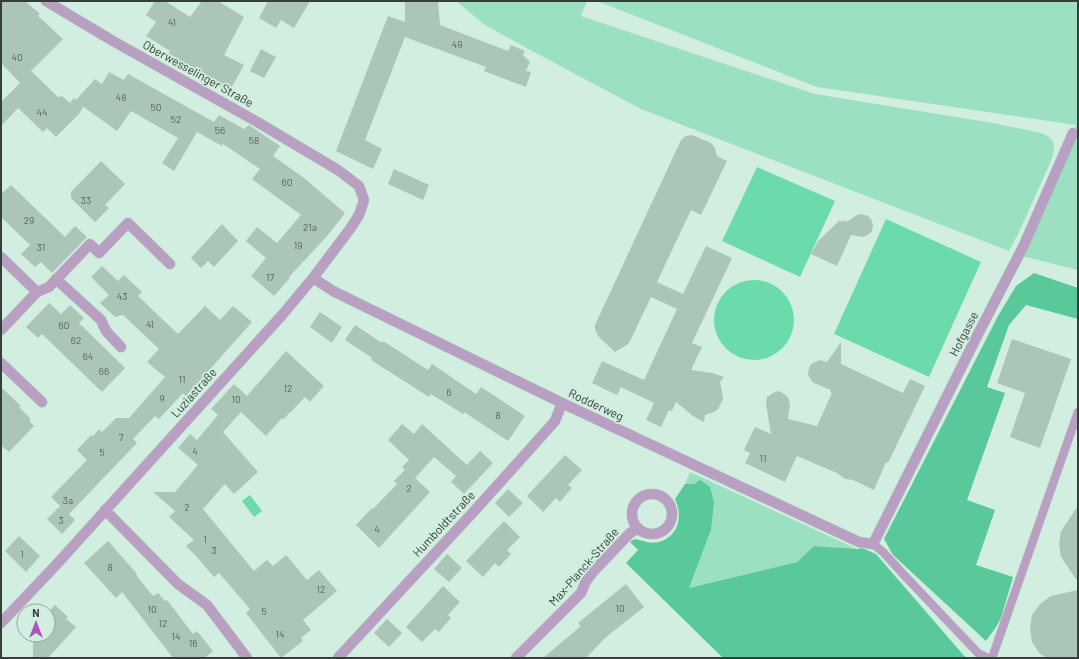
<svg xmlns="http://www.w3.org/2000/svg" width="1079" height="659" viewBox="0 0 1079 659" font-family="Barlow,sans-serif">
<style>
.green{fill:#9be0c0}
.forest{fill:#59c99b}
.water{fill:#6cdbac}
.building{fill:#abc6b9}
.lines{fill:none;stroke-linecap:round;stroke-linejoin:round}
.service-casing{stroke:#b2cbbf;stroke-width:9}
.minor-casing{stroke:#b2cbbf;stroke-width:11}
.service{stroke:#b99fc1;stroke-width:8}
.minor{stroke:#b99fc1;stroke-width:10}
.labels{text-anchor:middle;stroke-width:3.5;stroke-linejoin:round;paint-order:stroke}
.number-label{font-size:10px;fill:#526159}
.street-label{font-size:12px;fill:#343f39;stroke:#d2eee0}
</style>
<rect width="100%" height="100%" fill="#d2eee0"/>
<path class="green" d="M456 1H587L581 16 815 94 993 123 1041 133C1056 138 1056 147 1051 161L1019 232 1009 251 641 109 534 52 485 25Z
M597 1H1078V270L1022 256 1026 251 1076 125 817 87Z
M690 472 857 549 814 546 797 562 689 588 711 530 710 487 700 481 694 484H685Z"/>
<path class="forest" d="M1034 273 1078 288V319L1026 305 1009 325 987 387 1005 393 967 500 995 510 976 565 1013 577 1001 618 996 627 986 641 893 555 884 539 998 316 1016 286Z
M700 480 710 487 714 502 711 530 689 588 797 562 814 546 857 549 862 548 876 554 966 658H723L626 563 638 550 630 542C635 537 638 540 644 541 648 543 655 543 659 542 679 536 683 516 675 499L685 484H694Z"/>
<path class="water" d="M757 167 835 201 800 277 722 241Z
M886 219 981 262 929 377 834 334Z
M714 320a40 40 0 1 1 80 0a40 40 0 1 1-80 0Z
M250 495 262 511 254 517 242 501Z"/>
<path class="building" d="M1 1H25L40 14 38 16 63 39 31 71 58 97 62 96 70 103 74 98 76 100 95 79 102 84 109 72 124 80 128 74 214 122 219 115 244 129 249 125 280 146 273 156 304 178 345 213 328 235 289 277 290 278 274 296 251 276 266 258 246 241 257 227 277 243 301 215 252 179 260 169 223 144 222 146 197 132 174 171 162 163 178 138 131 111 117 131 81 105 83 107 79 114 56 137 47 128 43 132 18 108 1 126V102L20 83 1 63Z
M155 1H165L190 17 202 1H218L244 17 224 55 244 65 229 92 180 64 178 67 165 60 170 51 146 36 156 22 146 15Z
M268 1H310L294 28 281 20 276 28 259 18Z
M405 1H438L440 25 508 51 511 45 525 51 523 55 530 62 526 71 531 72 526 87 484 71 486 67 405 37 365 140 382 149 373 169 336 151 388 16 405 22Z
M261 49 276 57 264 78 250 71Z
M692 135 711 143 715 148 717 156 727 161 701 215 691 210 657 282 683 294 706 246 732 258 692 343 702 347 691 370 712 373 724 377 720 382 722 392 723 399 718 409 714 412 705 415 704 422 693 416 676 402 672 411 669 410 661 427 646 420 654 403 621 387 617 395 592 383 602 361 644 380 677 309 651 297 630 341 628 344 615 352 598 336 595 329V325L681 140 686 136Z
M101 161 125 184 105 205 109 208 95 222 71 198V192Z
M394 169 429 185 423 200 388 184Z
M11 185 65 237 75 226 87 237 52 273 41 262 35 267 21 254 30 245 1 217V194Z
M861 214 868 216 871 219 873 225 872 231 869 234 863 237 851 235 837 266 811 254 818 241 840 220 842 222 844 220 847 222 857 215Z
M222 224 238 241 214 267 208 261 201 268 191 258Z
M102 266 118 281 124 275 142 292 138 296 178 334 205 306 220 320 233 306 252 322 186 396 183 393 159 419 155 416 133 439 137 443 69 514 75 520 62 534 47 519 60 506 51 497 87 460 77 450 91 435 93 436 99 429 102 432 116 418H129L165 377 147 362 159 349 123 315 115 317 100 303 109 295 91 277Z
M49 303 61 314 70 305 84 318 79 323 125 368 102 392 42 334 38 338 26 327Z
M320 312 342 327 332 343 310 327Z
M355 325 382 343 383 341 428 370 432 364 476 394 481 387 525 416 508 441 464 412 463 414 431 394 429 397 371 360 372 358 345 340Z
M1012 339 1071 359 1040 448 1010 437 1025 393 997 383Z
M841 342V364L903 393 910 379 925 386 888 463 886 462 874 490 853 480 845 479 837 473 797 456 785 482 745 463 750 453 744 450 755 427 771 434 766 404 767 397 773 393 778 391 781 392 788 397 790 404 788 419 817 426 832 393 830 392 831 390 814 383 811 380 808 375 809 368 811 364 815 362 820 360 827 362Z
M286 351 324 386 310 402 305 397 290 413V412L284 419 282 418 266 436 241 412 223 432 258 472 234 494 225 484 203 509 254 571 267 560 273 566 286 555 307 580 319 570 337 591 303 620 311 630 301 638 303 641 281 658 246 613 250 609 219 573 214 577 196 556 186 546 194 540 169 517 175 511 153 492H175L198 465 178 448 190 434 197 440 218 415 211 409 234 384 247 396Z
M1 387 21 406 19 407 30 418V422L34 426 9 452 1 445Z
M402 424 414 434 422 424 467 465 480 451 493 463 464 494 451 482 456 476 434 457 415 478 430 492 379 548 356 525 372 508 373 509 397 484 394 481 405 470 402 467 409 460 388 440Z
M565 455 582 470 568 485 572 488 560 502 556 498 543 512 527 496Z
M508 489 523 503 509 517 495 503Z
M1078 506V582L1061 557 1059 544 1061 531Z
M504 521 520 537 507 550 511 554 499 567 495 563 483 577 466 561Z
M19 536 40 556 26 572 5 551Z
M108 541 137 574 136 575 153 596 158 593 165 601 167 600 193 634 197 631 213 651 205 658H173L122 592 116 598 84 563Z
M447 554 462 568 449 582 434 569Z
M626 584 644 607 605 638 586 658H543L581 626 578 623Z
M443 586 460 602 448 615 451 618 439 632 435 629 422 642 406 627Z
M1078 590V658H1047L1040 654 1032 642 1030 629 1032 615 1040 604 1051 596Z
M55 605 68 617 66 619 76 627 48 658H33V635H48V612Z
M387 619 402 633 389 647 374 633Z"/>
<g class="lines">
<defs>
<path id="service" d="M873 544 883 552 904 575 978 653 988 658
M992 658 1078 412"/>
<path id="minor" d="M1 257 37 292 1 330
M313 278 333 291 562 403 692 464 859 542 873 544 978 334 1024 245 1073 133
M56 279 101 320 106 331 121 347
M37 292 49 287 90 244 99 253 128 223 170 264
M1 363 42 402
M632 514a20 20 0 1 1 40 0a20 20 0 1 1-40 0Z
M105 510 178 584 207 605 247 658
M1 623 56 565 283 314 313 278 350 229 359 215 364 200 359 186 338 170 259 123 113 41 46 1
M338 658 477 508 555 421 562 403
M516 658 581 593 586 581 593 572 630 533 638 528"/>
</defs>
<use href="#service" class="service-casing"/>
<use href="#minor" class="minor-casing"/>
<use href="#service" class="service"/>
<use href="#minor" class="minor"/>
</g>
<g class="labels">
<g class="number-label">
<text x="172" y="26">41</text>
<text x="457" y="48">49</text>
<text x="17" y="61">40</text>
<text x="121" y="101">48</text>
<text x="156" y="111">50</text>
<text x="42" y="116">44</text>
<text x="176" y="123">52</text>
<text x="220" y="134">56</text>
<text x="254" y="144">58</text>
<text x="287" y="186">60</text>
<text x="86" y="204">33</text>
<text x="29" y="224">29</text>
<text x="310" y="231">21a</text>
<text x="298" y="249">19</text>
<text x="41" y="251">31</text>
<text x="270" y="281">17</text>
<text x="122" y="300">43</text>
<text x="150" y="328">41</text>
<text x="64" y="329">60</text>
<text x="76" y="344">62</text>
<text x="88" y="360">64</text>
<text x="104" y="375">66</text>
<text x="182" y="383">11</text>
<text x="288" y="392">12</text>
<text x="449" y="396">6</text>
<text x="162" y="402">9</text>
<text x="236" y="403">10</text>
<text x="498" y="419">8</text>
<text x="121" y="441">7</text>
<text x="195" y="455">4</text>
<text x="102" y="456">5</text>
<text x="763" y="462">11</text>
<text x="409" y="492">2</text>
<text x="68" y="504">3a</text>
<text x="187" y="511">2</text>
<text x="61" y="524">3</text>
<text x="377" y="533">4</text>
<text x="205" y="543">1</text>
<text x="214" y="554">3</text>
<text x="22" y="558">1</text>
<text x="110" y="571">8</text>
<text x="321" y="593">12</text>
<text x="620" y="612">10</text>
<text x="152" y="613">10</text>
<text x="264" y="615">5</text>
<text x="163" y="627">12</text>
<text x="280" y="638">14</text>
<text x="176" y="640">14</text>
<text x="193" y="647">16</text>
</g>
<g class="street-label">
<text transform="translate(198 74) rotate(29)" y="4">Oberwesselinger Straße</text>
<text transform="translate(964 334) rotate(-63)" y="4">Hofgasse</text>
<text transform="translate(194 393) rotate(-48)" y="4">Luziastraße</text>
<text transform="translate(596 405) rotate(25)" y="4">Rodderweg</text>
<text transform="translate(444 524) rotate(-47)" y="4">Humboldtstraße</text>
<text transform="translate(584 567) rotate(-49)" y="4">Max-Planck-Straße</text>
</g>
</g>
<rect width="1079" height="659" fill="none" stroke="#343f39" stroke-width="4"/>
<g transform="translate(36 623)"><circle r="19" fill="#d2eee0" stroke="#93a89d"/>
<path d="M0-3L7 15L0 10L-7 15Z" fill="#ab55c2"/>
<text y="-6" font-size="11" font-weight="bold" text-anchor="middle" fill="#343f39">N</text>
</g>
</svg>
